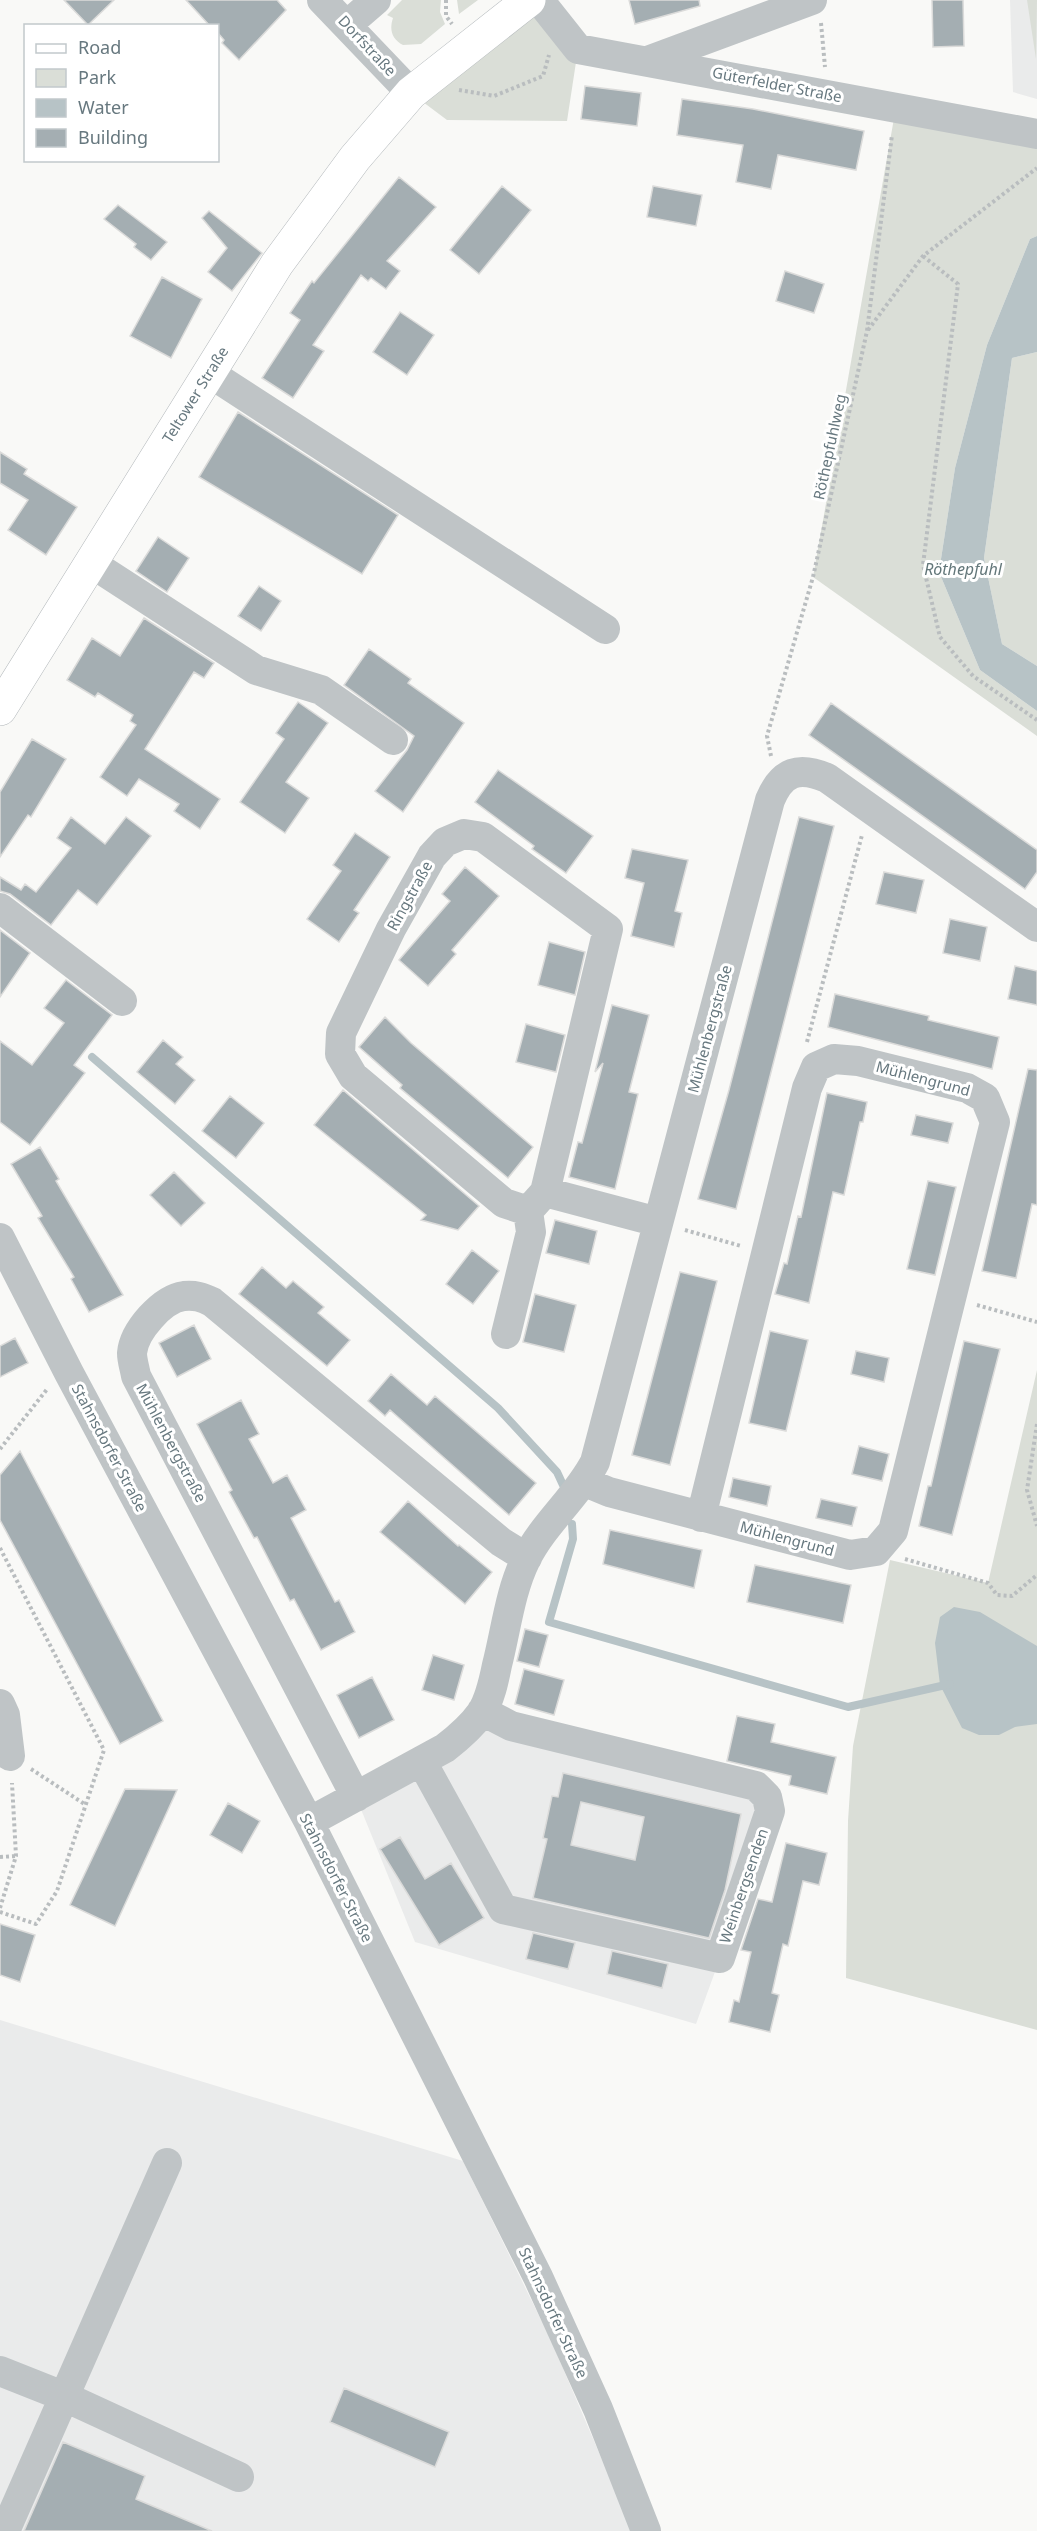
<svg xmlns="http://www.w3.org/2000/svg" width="1037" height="2531" viewBox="0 0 1037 2531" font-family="'Noto Sans',sans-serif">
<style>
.built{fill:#eaebeb}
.green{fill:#daded7}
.water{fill:#b7c3c6}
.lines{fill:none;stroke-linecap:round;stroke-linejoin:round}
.stream{stroke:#b7c3c6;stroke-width:8}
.building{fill:#a4aeb2;stroke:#dbdbda;stroke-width:1.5;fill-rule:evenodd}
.major-casing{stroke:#b3b8bb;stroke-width:34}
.path{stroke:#b9bdbf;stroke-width:4;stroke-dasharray:3 3;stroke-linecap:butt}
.minor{stroke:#bfc4c6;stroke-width:30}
.major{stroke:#fff;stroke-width:33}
.labels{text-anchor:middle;stroke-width:6;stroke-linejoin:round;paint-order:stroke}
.street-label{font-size:15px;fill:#67787f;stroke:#fff}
.water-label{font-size:16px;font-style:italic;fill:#627679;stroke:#fff}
</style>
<rect width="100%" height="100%" fill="#f9f9f7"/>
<path class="built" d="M1010 0H1037V99L1013 92Z
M482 1711 767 1797 720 1958 696 2024 415 1942 356 1797Z
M0 2020 463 2161 550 2338 603 2462 646 2531H0Z"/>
<path class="green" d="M402 0H441L440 12 445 24 421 44 403 45C392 39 389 30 393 18L387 15Z
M457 0H478L459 14Z
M529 0 578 49 567 121 447 120 411 93Z
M1027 0H1037L1036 59Z
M896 107 1037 134V236L1030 239 987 345 955 468 939 572 980 670 1037 711V736L813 577Z
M1037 352V666L1002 644 984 558 1012 358Z
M1037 1370V2030L846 1978 848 1821 853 1746 890 1560 988 1583Z"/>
<path class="water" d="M1037 236V352L1012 358 984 558 1002 644 1037 666V711L980 670 939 572 955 468 987 345 1030 239Z
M954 1607 980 1612 1037 1646V1724L1015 1727 999 1735H979L962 1728 940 1685 935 1643 940 1617Z"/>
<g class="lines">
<path class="stream" d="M92 1057 498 1408 557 1472 563 1485
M572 1524 573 1539 549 1622 848 1707 950 1684"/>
</g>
<path class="building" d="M64 0H114L88 25Z
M186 0H277L286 10 239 60 222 43 224 40 218 33V26H210Z
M629 0H699L700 6 635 24Z
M932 0H963L964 46 933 47Z
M585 86 641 93 637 126 581 119Z
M682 99 753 109 864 131 856 170 778 155 771 189 736 182 743 145 677 135Z
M399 177 436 207 387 261 400 271 386 289 371 278 368 281 361 275 313 345 324 351 293 398 262 378 300 320 290 313 312 281 314 283Z
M502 186 531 210 479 274 450 250Z
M653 186 702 195 696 226 647 217Z
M118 205 167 242 151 260 134 247 136 244 104 219Z
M209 211 262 253 232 291 208 272 227 248 202 218Z
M785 271 824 284 814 313 776 301Z
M162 277 202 299 171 358 130 336Z
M400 312 434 335 407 375 373 352Z
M238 412 398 515 362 574 199 477Z
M0 452 27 469 24 474 77 507 46 555 8 530 28 500 0 483Z
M158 537 189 558 167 592 136 571Z
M259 586 281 601 261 631 238 616Z
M144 618 214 663 204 678 194 672 145 749 220 799 200 829 174 811 179 804 139 779 127 796 100 777 136 725 130 721 133 715 98 693 95 697 67 680 92 638 120 656Z
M369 649 411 679 408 683 464 723 403 812 375 791 407 750 414 736 344 685Z
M298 702 328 723 286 782 309 798 285 833 240 802 284 739 276 733Z
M831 703 1037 850V872L1025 889 809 735Z
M32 739 66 759 31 817 28 815 0 857V792Z
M498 770 593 836 566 873 532 849 534 846 475 802Z
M71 817 105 844 126 817 151 836 97 905 78 890 51 925 10 894 0 891V877L21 890 25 884 36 892 71 848 57 838Z
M799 817 834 826 736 1209 698 1199 729 1090Z
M355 833 390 857 354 910 359 913 339 942 307 919 341 871 333 865Z
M632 849 688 860 675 911 682 913 674 947 631 936 644 883 625 878Z
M465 867 499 896 452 950 456 954 428 986 399 960 450 901 442 894Z
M884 872 924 880 916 913 876 904Z
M950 919 987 927 980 961 943 953Z
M0 930 30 953 0 997Z
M549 942 585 952 575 995 538 985Z
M1015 966 1037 971V1005L1008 999Z
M66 980 112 1015 74 1065 85 1073 30 1145 0 1122V1041L32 1065 64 1023 44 1008Z
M835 994 929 1016 928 1020 999 1037 992 1069 828 1027Z
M612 1005 649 1015 629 1092 638 1094 615 1189 569 1177 578 1142 582 1143 603 1063 595 1072Z
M385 1017 411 1043 533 1147 508 1178 400 1088 402 1085 359 1047Z
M526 1024 565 1035 556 1072 516 1062Z
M163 1040 183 1057 176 1064 195 1080 175 1104 137 1072Z
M1028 1069 1037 1070V1205L1032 1204 1016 1278 982 1271Z
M343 1090 479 1206 458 1230 421 1220 426 1215 314 1125Z
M827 1093 867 1102 863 1122H860L844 1195 833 1192 809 1303 775 1294 784 1263 787 1264 798 1216 801 1217Z
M230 1096 264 1123 236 1158 202 1131Z
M916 1115 953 1123 948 1143 911 1135Z
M40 1147 59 1179 56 1181 123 1295 89 1312 71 1279 74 1277 38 1218 42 1216 11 1164Z
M174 1172 205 1203 181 1226 150 1195Z
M928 1181 956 1187 935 1275 907 1269Z
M555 1220 597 1231 589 1264 546 1253Z
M472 1250 499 1271 473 1304 446 1284Z
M262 1267 286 1288 293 1281 324 1307 318 1313 350 1340 327 1366 239 1294Z
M680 1272 717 1281 670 1465 632 1455Z
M535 1294 576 1305 564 1352 523 1342Z
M194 1325 211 1359 177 1377 159 1343Z
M770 1331 808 1340 786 1431 749 1423Z
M15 1338 28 1363 0 1377V1346Z
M964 1341 1000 1349 952 1535 919 1526 928 1486H931Z
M856 1351 889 1358 884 1382 851 1374Z
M391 1374 427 1405 435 1396 536 1483 509 1515 390 1410 385 1416 368 1401Z
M241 1400 259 1434 249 1439 273 1483 287 1475 306 1510 291 1518 335 1602 339 1600 355 1632 321 1650 294 1599 290 1601 257 1537 254 1538 229 1492 232 1490 197 1424Z
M859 1446 889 1454 882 1481 852 1474Z
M20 1451 163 1721 120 1744 0 1520V1475Z
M733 1478 771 1486 767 1506 729 1497Z
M821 1499 857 1507 852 1526 816 1518Z
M408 1501 458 1546 459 1545 492 1572 465 1604 380 1532Z
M610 1530 702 1550 694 1588 603 1564Z
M755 1565 851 1585 843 1623 747 1602Z
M525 1629 548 1635 539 1667 517 1661Z
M433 1655 464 1665 454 1700 422 1690Z
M524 1669 564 1680 554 1715 515 1704Z
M372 1677 394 1720 359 1738 337 1695Z
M737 1716 775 1724 771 1742 836 1757 827 1794 789 1785 791 1776 727 1761Z
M563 1773 741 1814 725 1890 709 1938 533 1898 547 1839 543 1838 552 1796 558 1797ZM581 1802 644 1817 635 1860 571 1845Z
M125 1789 177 1790 115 1926 70 1905Z
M228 1803 260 1821 242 1853 210 1835Z
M400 1837 425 1879 451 1863 484 1918 439 1945 380 1849Z
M786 1843 827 1853 819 1885 803 1881 788 1946 783 1944 772 1993 779 1995 770 2032 729 2022 734 2000 739 2002 751 1952 741 1950 758 1899 772 1902Z
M0 1924 35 1935 20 1982 0 1975Z
M533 1933 575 1943 568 1969 526 1959Z
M612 1951 668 1964 662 1988 607 1974Z
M344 2388 449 2432 435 2467 330 2422Z
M63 2442 145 2476 136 2499 212 2531H24Z"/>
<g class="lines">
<defs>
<g id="major">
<path id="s1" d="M0 709 277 264 355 158 411 93 529 0"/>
</g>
</defs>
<use href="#major" class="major-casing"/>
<path class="path" d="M446 0V16L452 24
M821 23 825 67
M459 90 494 96 543 76 549 55
M923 256 958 284 923 565 940 637 973 676 1037 720
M868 330 923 256 1037 168
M771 756 767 736 813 577 867 331 892 135
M807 1042 862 835
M685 1230 741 1246
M977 1305 1037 1322
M1037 1424 1027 1490 1037 1526
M0 1449 48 1388
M0 1548 104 1750 57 1891 36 1924 0 1912
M905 1559 988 1583 997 1595 1012 1596 1037 1575
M31 1769 86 1805
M0 1857 16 1856
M0 1908 16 1856 12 1783"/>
<path class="minor" d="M322 0 411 93
M539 0 578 49 1037 134
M347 25 376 0
M650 60 812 0
M208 372 605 629
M91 563 256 670 321 690 393 740
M464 834 483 837 608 929 545 1192 528 1211 504 1203 353 1076 340 1054 341 1033 391 929 432 856 445 842Z
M0 908 122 1001
M545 1192 658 1222
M0 1238 69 1373 309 1822 538 2277 598 2409 646 2531
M506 1334 531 1232 528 1211
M585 1482 609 1492 850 1555 876 1551 893 1531 995 1122 985 1098 967 1088 858 1061 834 1059 816 1067 807 1088 701 1517
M0 1704 5 1715 10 1756
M422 1762 503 1909 720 1958 770 1811 767 1797 756 1786 511 1726 482 1711
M356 1797 136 1376C135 1369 132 1361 132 1353 134 1331 162 1299 184 1296 195 1295 202 1297 212 1302L501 1542 527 1558
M309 1822 445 1748C458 1738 471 1727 481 1713 490 1700 494 1680 497 1665 506 1630 510 1591 526 1559 544 1523 577 1497 595 1462L770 800C782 771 799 766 827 778L1037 927
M0 2371 63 2396 239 2477
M5 2531 167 2163"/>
<use href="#major" class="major"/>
</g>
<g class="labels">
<g class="street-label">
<text transform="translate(367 46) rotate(47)" y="5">Dorfstraße</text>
<text transform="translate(777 85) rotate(11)" y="5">Güterfelder Straße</text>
<text dy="5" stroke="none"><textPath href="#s1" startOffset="370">Teltower Straße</textPath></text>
<text transform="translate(830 447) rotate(-78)" y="5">Röthepfuhlweg</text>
<text transform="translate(410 896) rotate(-61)" y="5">Ringstraße</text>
<text transform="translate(710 1029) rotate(-75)" y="5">Mühlenbergstraße</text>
<text transform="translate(923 1079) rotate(15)" y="5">Mühlengrund</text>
<text transform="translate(171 1443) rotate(62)" y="5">Mühlenbergstraße</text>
<text transform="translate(109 1448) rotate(62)" y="5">Stahnsdorfer Straße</text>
<text transform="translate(787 1539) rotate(15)" y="5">Mühlengrund</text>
<text transform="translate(336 1878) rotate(63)" y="5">Stahnsdorfer Straße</text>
<text transform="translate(744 1886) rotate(-71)" y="5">Weinbergsenden</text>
<text transform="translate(553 2313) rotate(65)" y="5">Stahnsdorfer Straße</text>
</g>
<g class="water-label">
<text x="963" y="575">Röthepfuhl</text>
</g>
</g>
<rect x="24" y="24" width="195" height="138" fill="#ffffff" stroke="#c2c9cc" stroke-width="1.5"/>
<rect x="36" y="44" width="30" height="9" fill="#ffffff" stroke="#c2c9cc" stroke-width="1.5"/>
<text x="78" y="54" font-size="18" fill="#67787f">Road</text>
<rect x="36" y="69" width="30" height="18" fill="#daded7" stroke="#c2c9cc" stroke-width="1.5"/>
<text x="78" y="84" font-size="18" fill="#67787f">Park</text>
<rect x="36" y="99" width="30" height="18" fill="#b7c3c6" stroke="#c2c9cc" stroke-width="1.5"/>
<text x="78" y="114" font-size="18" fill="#67787f">Water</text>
<rect x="36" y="129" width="30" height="18" fill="#a4aeb2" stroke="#c2c9cc" stroke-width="1.5"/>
<text x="78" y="144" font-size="18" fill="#67787f">Building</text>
</svg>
